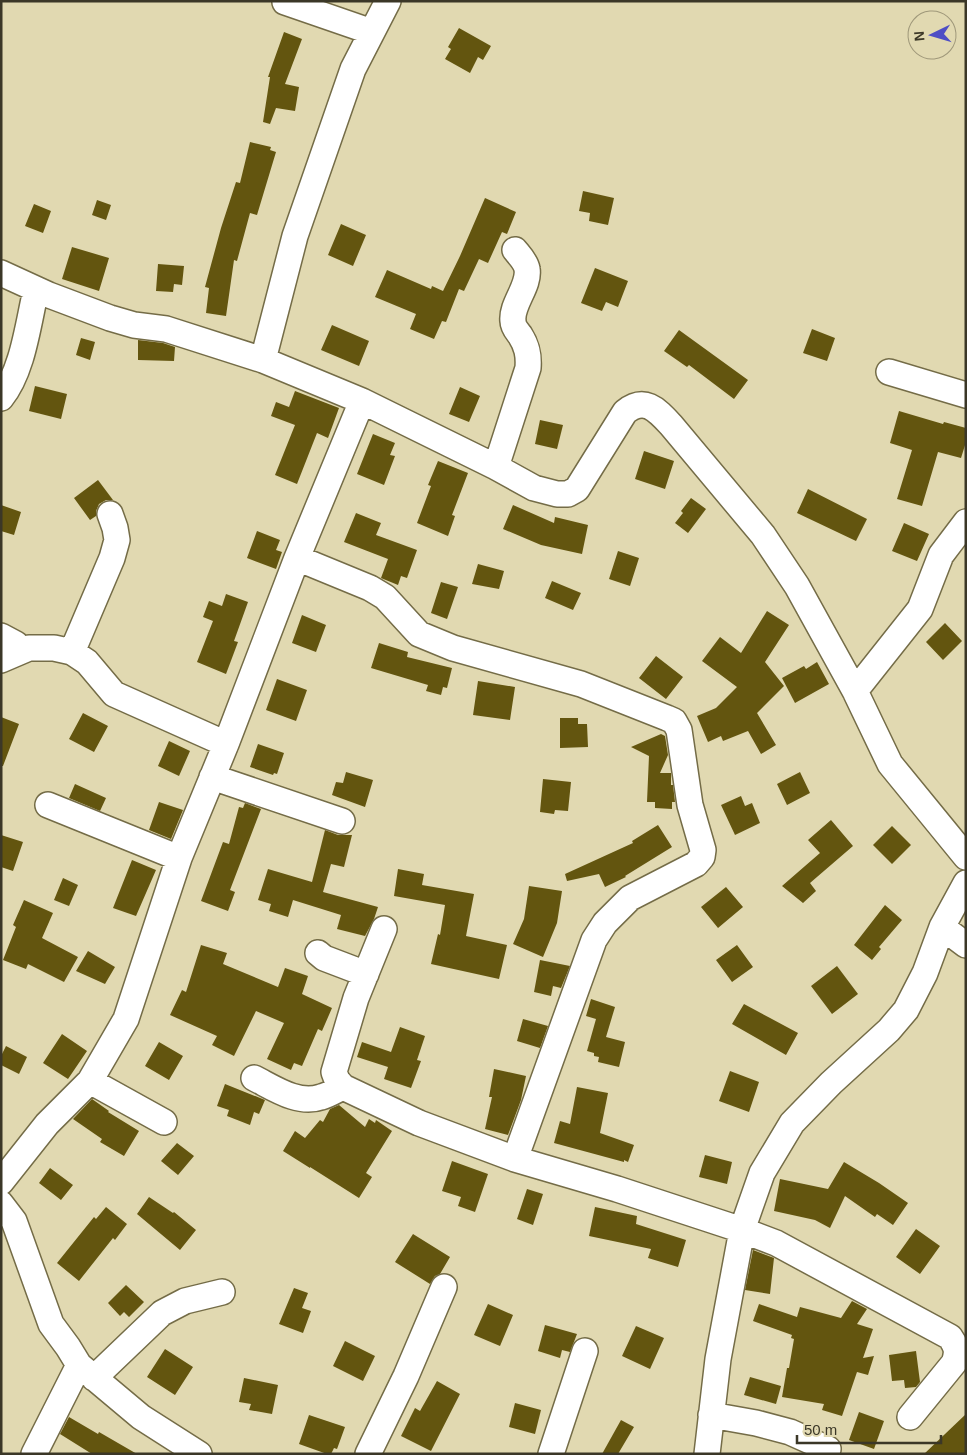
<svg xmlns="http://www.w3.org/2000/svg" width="967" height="1455" viewBox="0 0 967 1455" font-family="Helvetica,sans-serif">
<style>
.building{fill:#63550f}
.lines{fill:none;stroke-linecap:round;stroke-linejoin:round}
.minor-casing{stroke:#746c47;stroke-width:28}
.minor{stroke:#fff;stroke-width:25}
</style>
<rect width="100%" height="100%" fill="#e1d9b1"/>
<path class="building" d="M459 28 491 46 483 60 478 57 470 73 445 59 451 49 448 47Z
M284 32 302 39 285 84 299 87 295 111 276 108 270 124 263 122 270 77H268Z
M250 142 271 147 270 150 276 152 257 215 250 213 237 261 234 260 226 316 206 313 209 288 205 287 221 228 236 182 240 183Z
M583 191 614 198 608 225 589 221 590 213 579 211Z
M485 198 516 212 507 234 502 232 488 263 479 259 464 291 459 289 446 322 442 321 434 339 410 329 416 314 375 297 387 270 431 289 432 286 443 291 460 256Z
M97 200 111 205 106 220 92 215Z
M34 204 51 211 43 233 25 226Z
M341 224 366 235 353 266 328 255Z
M72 247 109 258 99 291 62 279Z
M158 264 184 266 182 285 174 284 173 292 156 291Z
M595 268 628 281 618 307 606 302 602 311 581 303Z
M332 325 369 341 359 366 321 350Z
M812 329 835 338 827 361 803 353Z
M679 330 748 380 734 399 689 365 687 367 664 351Z
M81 338 95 342 90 360 76 355Z
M138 340 163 343 175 347 174 361 138 360Z
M35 386 67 394 61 419 29 411Z
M460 387 480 396 469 422 449 414Z
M295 391 339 408 328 438 317 433 297 484 275 475 295 425 271 416 276 402 289 407Z
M899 411 943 424 944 422 966 428V442L961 458 938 452 922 506 897 499 912 450 890 443Z
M540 420 563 425 557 449 535 444Z
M373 434 395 443 390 455 395 456 384 485 357 474Z
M644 451 674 461 665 489 635 479Z
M438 461 468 473 452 515 455 516 448 536 417 523 431 486 428 485Z
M98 480 113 500H106L99 504 96 511V516L90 520 74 498Z
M808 489 867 519 856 541 797 513Z
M691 498 706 509 688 533 675 523 683 513 681 511Z
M1 505 21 512 14 535 1 531Z
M513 505 554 523 555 517 588 525 582 554 541 545 503 529Z
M356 513 381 523 376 535 417 550 407 578 401 576 398 585 381 578 388 559 344 542Z
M904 523 929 534 917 561 892 551Z
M257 531 280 540 276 550 282 552 276 569 247 558Z
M618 551 639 558 630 586 609 579Z
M478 564 504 571 499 589 472 584Z
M552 581 581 593 573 610 545 598Z
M441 582 458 587 447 619 431 613Z
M226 594 248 602 234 641 238 642 226 674 197 662 213 621 203 617 209 601 222 606Z
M767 611 789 625 765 662 784 686 757 713 776 745 761 754 748 731 723 741 721 736 708 742 697 716 716 708 737 687 702 661 720 637 741 653Z
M302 615 326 625 316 652 292 643Z
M945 623 962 641 943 660 926 642Z
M379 643 408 652 407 657 452 668 447 688 443 687 441 695 426 691 428 685 371 668Z
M656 656 683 677 666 699 639 678Z
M817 662 829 684 795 703 782 678 804 666 806 669Z
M277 679 307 690 296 721 266 710Z
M478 681 515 687 510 720 473 715Z
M83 713 108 726 94 752 69 739Z
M1 717 19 724 3 766H1Z
M560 718H578V724H587L588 747 560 748Z
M661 734 665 736 668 755 660 773H671V785H673L675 802H672V809L655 808V802H647L649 756 631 747Z
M169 741 190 751 179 776 158 766Z
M258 744 284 753 277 774 274 773 273 775 250 767Z
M346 772 373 780 365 807 332 795 336 782 343 783Z
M800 772 810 793 787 805 777 784Z
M543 779 571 782 568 811 555 810 554 814 540 812Z
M75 784 106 798 100 811 69 798Z
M741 796 745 806 752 803 760 823 735 835 721 805Z
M159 802 183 810 171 839 149 830Z
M245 803 261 809 230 890 235 892 228 911 201 901 223 842 229 844 239 807 243 808Z
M831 820 853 846 810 883 816 891 803 903 782 886 820 853 808 840Z
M658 825 672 847 625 876 626 877 605 887 599 874 567 881 565 874 633 843 632 841Z
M892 826 911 845 892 864 873 845Z
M325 830 338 835H352L344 867 331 864 323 892 378 907 374 919 365 936 337 929 341 915 293 900 288 917 269 911 271 904 258 900 268 869 312 882Z
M1 835 23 842 13 871 1 867Z
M132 860 156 870 136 916 113 908Z
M398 869 424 874 422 885 474 894 466 936 507 945 499 979 431 964 438 934 440 935 445 905 394 896Z
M63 878 78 885 69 906 54 900Z
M529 886 562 891 557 923 543 957 513 944 524 919Z
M726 887 743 907 718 928 701 907Z
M24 900 53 913 42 938 78 957 64 982 28 964 26 969 3 960 16 927 13 925Z
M885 905 902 920 879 947 881 949 872 960 854 945Z
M201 945 227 953 223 964 278 987 285 968 308 976 302 994 332 1008 322 1031 318 1029 302 1066 294 1063 291 1070 267 1059 284 1023 256 1011 234 1056 212 1045 217 1036 170 1015 182 990 186 992Z
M737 945 753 967 732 982 716 960Z
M88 951 115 967 105 984 76 971Z
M540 960 570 966 561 988 553 986 551 996 534 992Z
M837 966 858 994 832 1014 811 986Z
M591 999 615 1007 606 1037 625 1042 619 1067 598 1062 599 1057 594 1056V1053L587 1051 596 1019 586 1016Z
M744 1004 798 1033 786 1055 732 1024Z
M523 1019 548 1026 540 1048 517 1041Z
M400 1027 425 1036 417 1060 421 1061 411 1088 384 1079 388 1067 357 1057 362 1042 391 1052Z
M62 1034 87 1051 68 1079 43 1063Z
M159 1042 183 1056 169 1080 145 1066Z
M6 1046 27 1057 19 1074 1 1065V1056Z
M494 1069 526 1076 521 1100 508 1135 485 1129 492 1097H489Z
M730 1071 759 1082 749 1112 719 1101Z
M225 1084 265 1100 259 1114 254 1112 250 1125 227 1116 229 1110 217 1106Z
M577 1087 608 1093 600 1133 634 1145 628 1162 624 1160V1162L554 1143 560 1121 570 1124Z
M92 1099 109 1111 108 1112 139 1131 124 1156 100 1142 102 1139 73 1119Z
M339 1105 365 1127 369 1119 375 1123 376 1120 392 1131 366 1173 372 1177 359 1198 310 1167V1168L283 1151 295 1131 305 1138 320 1120 323 1122 330 1109Z
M177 1143 194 1156 178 1175 161 1161Z
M705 1155 732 1162 727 1184 699 1177Z
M452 1161 488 1174 475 1212 458 1206 461 1197 442 1191Z
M844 1162 879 1183 908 1203 893 1225 877 1214 875 1217 845 1196 830 1228 815 1220 774 1211 780 1179 828 1189Z
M50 1168 73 1185 61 1200 39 1183Z
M527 1189 543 1194 533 1225 517 1219Z
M149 1197 173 1213 174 1212 196 1230 180 1250 137 1214Z
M106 1207 127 1224 115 1240 113 1238 79 1281 57 1263 94 1217 96 1219Z
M595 1207 637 1216 636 1224 686 1240 678 1267 648 1258 651 1249 589 1236Z
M916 1229 940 1246 920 1274 896 1257Z
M413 1234 450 1257 440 1274 435 1276 430 1284 395 1262Z
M753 1250 774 1258 770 1294 745 1290Z
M126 1285 144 1302 129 1317 124 1312 120 1316 108 1303Z
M294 1288 308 1293 302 1308 311 1311 303 1333 279 1324Z
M852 1301 867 1309 857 1324 873 1329 863 1358 874 1356 868 1375 857 1372 842 1416 822 1410 824 1404 782 1397 787 1368H789L794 1339 791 1338 792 1335 753 1321 759 1304 797 1317 800 1307 841 1318Z
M488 1304 513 1315 500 1346 474 1335Z
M545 1325 577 1334 570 1352 562 1350 560 1358 538 1351Z
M636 1326 664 1338 650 1369 622 1356Z
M345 1341 375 1356 363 1381 333 1366Z
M165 1349 193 1367 175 1395 147 1377Z
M916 1351 920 1382 916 1387 905 1388 904 1380 892 1381 889 1355Z
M750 1377 781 1386 776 1404 744 1395Z
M244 1378 278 1385 272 1414 249 1410 251 1404 239 1402Z
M437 1381 460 1394 431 1451 401 1436 415 1408 420 1411Z
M515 1403 541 1410 535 1434 509 1427Z
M859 1412 884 1421 874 1449 849 1440Z
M966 1414V1454H924Z
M309 1415 345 1427 337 1449 334 1448 331 1454H327L299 1444Z
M69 1417 98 1434 99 1432 137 1454H92L60 1434Z
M621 1420 634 1427 618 1454H602Z"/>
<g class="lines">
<defs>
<path id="minor" d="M285 2 372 32
M1 273 49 295 110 318 134 325 166 329 263 360 362 401 496 467 534 488 557 494H568L577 489 625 412C645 396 657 410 671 425L763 535 797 586 855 691 890 764 966 857
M263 360 295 236 353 69 388 1
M889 372 966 395
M1 398C23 371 28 324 36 290
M496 467 528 368C529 355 527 346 520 335 517 331 513 327 513 321 511 304 530 286 527 269 526 262 519 255 515 250
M297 558 370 588 385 597 419 634 453 648 581 684 667 718 674 721 679 730 690 805 703 850 702 857 696 864 630 898 605 923 594 940 515 1159
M1 636 16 644 21 651
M72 652 112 558 117 540 115 528 110 514
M1 660 29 648H54L72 652 87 662 114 694 226 744
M855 691 920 609 941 555 966 522
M212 777 342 821
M48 805 179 858
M942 927 966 945
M384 929 356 998 334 1072 337 1080 343 1087 419 1123 515 1159 617 1189 742 1230 776 1243 950 1337C957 1347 958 1352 954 1363L910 1417
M318 953 324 958 366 974
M254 1078C274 1088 298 1105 321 1097 329 1095 336 1090 343 1087
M90 1081 164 1122
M1 1182 47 1124 90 1081 126 1019 179 858 226 744 297 558 362 401
M1 1204 14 1221 51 1324 68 1347 79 1365 141 1417 199 1454
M94 1378 162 1313 185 1301 222 1292
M711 1415 756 1423 790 1432 828 1449
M34 1454 79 1365
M368 1454 406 1376 444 1287
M551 1454 585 1351
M707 1454 718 1359 742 1230 762 1173 792 1123 831 1083 889 1030 906 1010 925 973 942 927 966 883"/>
</defs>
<use href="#minor" class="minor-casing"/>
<use href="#minor" class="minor"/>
</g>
<rect width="967" height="1455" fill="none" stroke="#3b3727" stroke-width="5"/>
<g transform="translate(932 35) rotate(265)"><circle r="24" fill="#e1d9b1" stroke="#9f987a"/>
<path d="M0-4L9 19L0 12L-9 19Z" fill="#4e4ec5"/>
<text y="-8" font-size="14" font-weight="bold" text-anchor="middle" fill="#3b3727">N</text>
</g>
<path d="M797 1435v8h144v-8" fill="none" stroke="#3b3727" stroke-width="2.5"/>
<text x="804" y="1435" font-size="15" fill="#3b3727" stroke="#e1d9b1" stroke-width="4" paint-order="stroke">50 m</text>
</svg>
